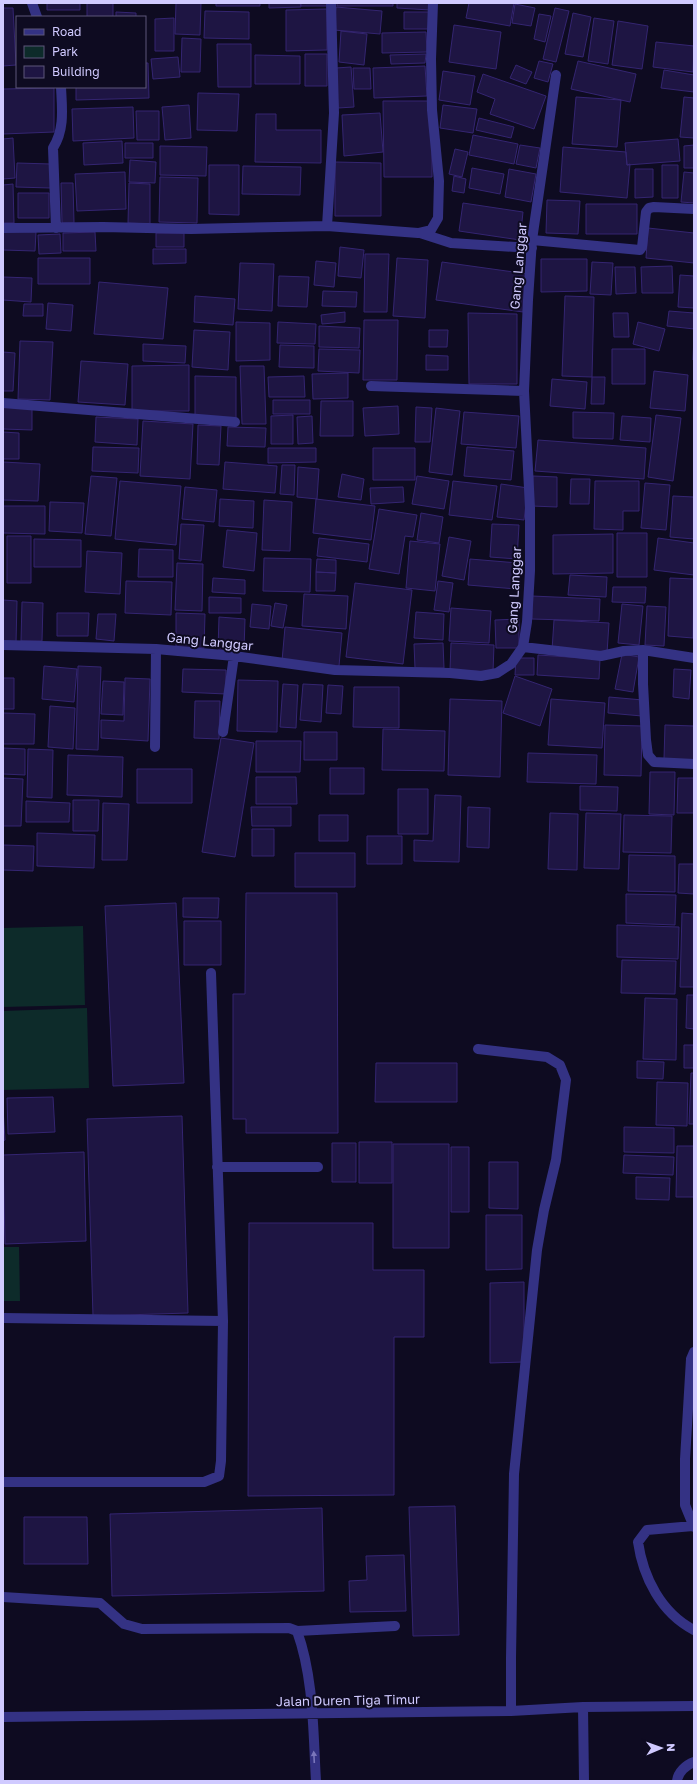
<svg xmlns="http://www.w3.org/2000/svg" width="697" height="1784" viewBox="0 0 697 1784" font-family="'Golos Text',sans-serif">
<style>
.green{fill:#0d2b2a}
.building{fill:#1e1543;stroke:#342571}
.lines{fill:none;stroke-linecap:round;stroke-linejoin:round}
.minor{stroke:#343284;stroke-width:10}
.oneway{fill:#7a76bb}
.labels{text-anchor:middle;stroke-width:4;stroke-linejoin:round;paint-order:stroke}
.street-label{font-size:13px;fill:#d0caff;stroke:#0e0b21}
</style>
<rect width="100%" height="100%" fill="#0e0b21"/>
<path class="green" d="M83 926 85 1005 3 1007V928Z
M87 1008 89 1088 3 1090V1011Z
M3 1247H19L20 1301H3Z"/>
<path class="building" d="M47 3H80V10H47Z
M87 3H113V17H87Z
M176 3H201L200 35 175 34Z
M216 3H260V6H216Z
M269 3H300L301 7 269 8Z
M301 3H327V6H301Z
M337 3H393V6H337Z
M397 3H431L430 10 397 8Z
M469 3H514L510 26 466 18Z
M515 4 535 8 531 26 512 23Z
M336 7 382 11 380 34 334 30Z
M3 8H13L16 65 3 66Z
M555 8 569 11 556 62 543 59Z
M327 9V50L286 51V10Z
M205 11 249 12V39L204 38Z
M116 12 136 13V17H116Z
M404 12H429V29H404Z
M573 13 591 17 583 57 565 54Z
M539 14 551 16 545 42 534 39Z
M174 18V51H155V19Z
M594 18 614 21 608 64 588 61Z
M618 21 648 26 642 69 612 65Z
M454 25 501 32 496 69 449 62Z
M341 31 367 34 364 65 339 62Z
M426 32 427 52 382 53V33Z
M182 38 201 39 200 72H181Z
M656 42 694 46 693 72 653 67Z
M217 44H251V87H218Z
M305 54H327V86H305Z
M426 54 425 63 391 64 390 55Z
M255 55 300 56V84H255Z
M178 57 180 77 153 79 151 59Z
M539 61 553 64 548 82 534 78Z
M578 61 636 74 630 102 571 89Z
M145 63H148L149 98 76 100V87H145Z
M516 65 532 72 526 84 510 78Z
M425 66 427 96 374 98 373 68Z
M351 67 354 107 338 108 336 68Z
M353 68H370L371 89H354Z
M664 70 694 75V92L661 88Z
M443 71 475 76 470 105 439 100Z
M483 74 546 96 534 129 490 114 495 99 477 92Z
M54 88V132L3 134V89Z
M198 93 239 94 237 131 197 130Z
M576 97 621 100 617 147 572 144Z
M684 97 694 98V138L680 137Z
M383 101H432V177H384Z
M189 105 191 138 165 140 162 107Z
M443 105 477 109 473 133 440 128Z
M133 107 134 138 73 141 72 109Z
M136 111H159V140H137Z
M380 113 383 152 344 156 342 115Z
M256 114H276V130H321V163L255 162Z
M479 118 514 127 511 138 476 130Z
M473 135 518 144 514 164 469 155Z
M13 138 15 178 3 179V139Z
M678 139 680 161 627 165 625 143Z
M122 141 123 163 84 165 83 143Z
M125 143H153V158H125Z
M520 145 540 148 536 168 516 164Z
M694 145V168H684V146Z
M160 146 207 147 206 176 160 175Z
M563 147 626 152 627 165 630 164 627 198 560 192Z
M455 149 468 152 462 177 449 174Z
M130 160 156 162 155 183 129 182Z
M335 162 381 163V216H335Z
M17 163 51 164V188L16 187Z
M209 165H239V215L209 214Z
M662 165H678V198H662Z
M243 166 301 167 300 195 242 194Z
M472 168 504 174 500 194 469 188Z
M509 169 536 174 531 202 505 197Z
M635 169H653V197L635 198Z
M125 172 126 209 77 211 75 174Z
M684 172 694 173V203L681 202Z
M454 176 466 179 464 193 452 191Z
M160 177 198 178 197 223 159 222Z
M61 183H73L74 223H62Z
M129 183 150 184V224L128 223Z
M13 184 14 223H3V185Z
M18 193H49V218H18Z
M547 200 580 201 578 234 546 233Z
M463 203 523 212 520 240 459 231Z
M586 204H637V234H586Z
M648 228 694 233V263L646 258Z
M3 231 36 232 35 251 3 250Z
M95 232 96 251H63V233Z
M156 233H184V247H156Z
M60 234 61 253 39 254 38 235Z
M340 247 364 250 361 278 338 276Z
M153 249H186V263L153 264Z
M365 254H389L387 312H364Z
M38 258H90V284H38Z
M397 258 428 260 425 318 393 316Z
M541 259H587V291L541 292Z
M316 261 336 263 334 287 314 285Z
M442 262 528 274 523 312 436 300Z
M592 262 613 263 611 295 590 294Z
M240 263 274 264 272 311 238 309Z
M672 266 673 293H642L641 267Z
M615 267H635L636 293 616 294Z
M680 275 694 276V308L678 307Z
M279 276 309 277 307 307 278 306Z
M3 277 32 278 31 302 3 300Z
M99 282 168 288 163 339 94 334Z
M323 291 357 292 356 307 322 306Z
M195 296 235 299 233 325 194 322Z
M565 296 594 297 592 377 562 376Z
M48 303 73 305 71 331 46 329Z
M24 304H43V316H23Z
M669 311 694 313V329L667 326Z
M345 312V322L322 324 321 315Z
M468 313 517 314V384H469Z
M613 313H628L629 337H614Z
M364 320H398L397 380H363Z
M236 322 270 323V360L236 361Z
M278 322 316 324 315 344 277 343Z
M638 322 665 329 659 351 633 344Z
M319 326 360 328 359 348 319 347Z
M194 330 230 332 228 370 192 367Z
M429 330H448L447 347H429Z
M694 334V360H693Z
M20 341 53 342 50 400 18 399Z
M143 344 186 346 185 363 143 361Z
M280 345 314 346V368L279 367Z
M319 349 360 350 359 373 318 371Z
M612 349H645V384H612Z
M3 352 15 353 13 391H3Z
M426 355 448 356V370H426Z
M81 361 128 364 125 405 78 402Z
M189 365V411H132V366Z
M240 366H264L266 424H242Z
M654 371 688 375 685 411 650 408Z
M348 373V398L313 399 312 374Z
M195 376 236 377V418L195 417Z
M304 376 305 397H269L268 377Z
M592 377H605L604 404H591Z
M552 379 587 382 585 409 550 406Z
M273 400H310V414H273Z
M321 401H353V436H320Z
M3 406 32 407V430L3 429Z
M398 406 399 434 365 436 363 408Z
M416 407 432 408 430 442H415Z
M436 408 460 411 452 475 429 472Z
M464 412 519 416 516 448 461 444Z
M573 412 614 413 613 439 573 438Z
M293 415V444H271V416Z
M656 415 681 418 673 481 648 477Z
M312 416 313 443 298 444 297 417Z
M622 416 651 418 650 442 620 440Z
M96 417 138 419 137 445 95 442Z
M143 421 193 424 190 479 140 476Z
M198 425 221 426 219 465 197 464Z
M228 427 266 428 265 447 227 446Z
M3 432 19 433V459H3Z
M538 440 646 448 644 479 535 471Z
M93 447 139 448 138 473 92 471Z
M467 447 514 451 511 480 464 476Z
M268 448H316V462L268 463Z
M373 448H415V480H373Z
M3 462 40 464 38 501 3 500Z
M225 462 277 466 275 493 223 489Z
M282 465H295L294 495 280 494Z
M298 467 319 469 317 499 297 497Z
M342 474 364 479 361 500 338 497Z
M91 476 117 478 111 536 85 534Z
M417 476 449 481 444 509 412 504Z
M533 476 557 477V507L532 506Z
M571 479H590L589 504H570Z
M120 481 181 486 176 545 115 539Z
M453 481 497 486 492 520 449 515Z
M595 481H639V511H623V530L594 529Z
M645 483 670 485 666 530 641 528Z
M501 484 528 488 524 520 497 517Z
M185 487 217 490 214 522 182 519Z
M403 487 404 502 371 504 370 488Z
M673 496 694 497V539L670 537Z
M220 499 254 501 253 528 219 526Z
M316 499 375 506 371 540 313 533Z
M264 500 292 502 290 551 262 550Z
M50 502 84 503 82 533 49 531Z
M3 506H45V534L3 533Z
M379 509 417 515 413 537 405 536 399 574 369 569Z
M421 513 443 517 439 543 417 540Z
M181 524 204 525 201 561 179 559Z
M492 524 519 525 517 559 490 557Z
M227 530 257 533 254 571 223 567Z
M617 533H647V577H617Z
M613 534V573L553 574V535Z
M7 536H31V583H7Z
M449 537 471 541 464 580 442 576Z
M319 538 369 544 367 562 317 556Z
M658 538 694 543V575L654 570Z
M34 539 81 540V567H34Z
M410 541 440 544 435 591 406 588Z
M139 549 173 550V577H138Z
M87 551 122 553 120 594 85 592Z
M264 558 311 559 310 592 263 591Z
M317 559 336 560V573L316 572Z
M470 559 518 563 516 589 468 585Z
M177 563 203 564 202 611 175 610Z
M316 572 336 573 335 591H316Z
M570 575 607 577 606 597 568 595Z
M213 578 245 580V594L212 592Z
M670 578 694 579 693 638 668 636Z
M126 581 172 582 171 615 125 613Z
M438 581 453 583 449 612 434 610Z
M355 583 412 590 403 664 346 657Z
M613 587H646L645 603 612 602Z
M304 594 348 596 346 629 302 626Z
M532 596 600 599 599 621 532 619Z
M209 597 241 598V613H209Z
M3 600 17 601 16 643 3 642Z
M22 602 43 603 42 641H21Z
M275 603 287 605 283 628 271 626Z
M252 604 271 606 269 629 250 627Z
M622 604 643 606 639 645 618 643Z
M647 606 666 607 664 646 645 645Z
M451 608 491 611 489 643 449 641Z
M416 612 444 614 443 640 414 638Z
M57 613H89L88 636H57Z
M176 613 205 614 204 648 176 647Z
M98 614H116L114 641 96 639Z
M219 617 245 619 244 650 218 649Z
M519 619V648H496L495 620Z
M554 620 609 623 607 653 552 650Z
M285 627 342 633 339 666 282 661Z
M443 643 444 668H415L414 644Z
M451 643 494 645 493 672 450 670Z
M622 654 639 657 633 692 615 689Z
M538 655 600 659 599 679 537 675Z
M516 658H534V675H515Z
M44 666 77 669 74 702 42 699Z
M78 666 101 667 98 750 76 749Z
M183 669 226 670V694L182 692Z
M674 669 691 670 689 699 673 697Z
M515 676 552 689 540 726 503 713Z
M3 678H14V709H3Z
M125 678 150 679 148 741 101 738V720L124 721Z
M238 680 278 681 277 732 237 731Z
M103 681 124 682 123 715 101 714Z
M283 684 298 685 296 728 280 727Z
M303 684 323 685 321 722 300 720Z
M328 685 343 686 341 714 326 713Z
M354 687H399V728L353 727Z
M609 697 643 700 642 716 608 713Z
M450 699 502 701 500 777 448 775Z
M551 699 605 703 602 748 548 745Z
M195 701H220L219 739 194 738Z
M50 706 75 708 73 749 48 747Z
M3 713 35 714 34 744H3Z
M605 725 642 726 641 776 604 775Z
M665 725 694 726V760L664 759Z
M383 729 445 731 444 771 382 770Z
M304 732H337V760H304Z
M221 738 254 743 235 857 202 852Z
M256 741H301L300 772H256Z
M3 748 25 749V775L3 774Z
M28 749 53 750 52 798 27 797Z
M528 753 597 755 596 784 527 782Z
M68 755 123 757 122 797 67 795Z
M330 768H364V794H330Z
M137 769H192V803H137Z
M650 772H675L674 815 649 814Z
M256 777H296L297 804H256Z
M3 778 23 779 21 826H3Z
M678 778H694V813H677Z
M580 786 618 787 617 811 580 810Z
M398 789H428V834H398Z
M435 795 461 796 459 862 414 861V840L433 841Z
M73 800H99L98 831H73Z
M26 801 70 803 69 822H26Z
M103 803 129 804 127 860H102Z
M251 807H291V826H252Z
M468 807 490 808 489 848 467 847Z
M550 813 578 814 577 870 548 869Z
M586 813 621 814 619 869 584 868Z
M319 815H348V841H319Z
M624 815 672 816 671 853 623 852Z
M252 829H274V856H252Z
M37 833 95 835 94 868 37 866Z
M367 836H402V864H367Z
M3 845 34 846 33 871 3 870Z
M295 853H355V887H295Z
M629 855 675 856V892L628 891Z
M679 864H694V894L678 893Z
M246 893H337L338 1133H246V1119H233V994H245Z
M626 894 676 895 675 925 626 923Z
M183 898H219L218 918 183 917Z
M176 903 184 1083 113 1086 105 906Z
M682 913 694 914V987H680Z
M184 921H221V965H184Z
M617 925 679 927 678 959 617 957Z
M622 960 676 961 675 994 621 993Z
M687 995H694V1029L686 1028Z
M645 998 677 999 676 1060 643 1059Z
M684 1045H694V1068H684Z
M637 1061 664 1062 663 1079 637 1078Z
M376 1063H457V1102H375Z
M691 1073H694V1124H689Z
M657 1082 688 1083 687 1126 656 1125Z
M53 1097 55 1132 8 1134 7 1098Z
M3 1108 5 1140 3 1141Z
M182 1116 188 1313 93 1316 87 1119Z
M624 1127 674 1128V1153L624 1152Z
M359 1142H392V1183H359Z
M332 1143H356V1182H332Z
M393 1144H449V1248H393Z
M677 1146H694V1197H676Z
M451 1147H469V1212H451Z
M84 1152 86 1241 5 1244 3 1155Z
M624 1155 674 1157 673 1175 623 1173Z
M489 1162H518V1209L489 1208Z
M636 1177 670 1178 669 1200 636 1199Z
M486 1215H522V1269L486 1270Z
M249 1223H373V1270H424V1337H394V1495L248 1496Z
M524 1282V1362L490 1363V1283Z
M455 1506 459 1635 413 1636 409 1507Z
M322 1508 324 1591 112 1596 110 1514Z
M24 1517H87L88 1564H24Z
M404 1555 406 1611 350 1612 349 1581 367 1580 366 1556Z"/>
<g class="lines">
<path class="minor" d="M32 3 37 17
M327 226 334 113 331 3
M3 228 103 227 191 229 327 226 418 233 431 230 438 218 439 181 432 110 431 59 433 3
M56 228 53 148C65 129 62 108 61 87
M420 233 451 243 532 248
M532 240 640 250 642 247 646 212 649 208 654 207 694 209
M371 386 524 391
M3 403 235 422
M3 645 156 649 234 656 335 670 450 673 481 676 497 673 511 664 523 647 527 622 530 571V508L524 391 528 300 532 240 556 75
M523 647 601 656 624 651 643 650 694 658
M643 650V684L646 740 648 755 654 762 694 764
M223 732 234 656
M155 747 156 649
M478 1049 547 1057 560 1065 566 1080 556 1160 544 1210 537 1250 514 1474 511 1658V1711
M217 1167H318
M3 1318 223 1321
M694 1352 691 1359 685 1459V1505L694 1527
M3 1482H204L219 1476 221 1461 223 1321 211 973
M693 1526 647 1530 638 1542C643 1577 661 1613 694 1630
M3 1597 100 1603 124 1624 142 1629 289 1628 297 1631C314 1678 313 1732 316 1781
M297 1631 395 1626
M583 1707 584 1781
M3 1717 511 1711 583 1707 694 1706
M677 1781C678 1772 686 1765 694 1762"/>
</g>
<defs><path id="oneway-solid" d="M-6-.8H1V-3.2L6.5 0L1 3.2V.8H-6Z"/></defs>
<use class="oneway" href="#oneway-solid" transform="translate(314 1757) rotate(-93)"/>
<g class="labels">
<g class="street-label">
<text transform="translate(518 266) rotate(-85)" y="5">Gang Langgar</text>
<text transform="translate(514 590) rotate(-87)" y="5">Gang Langgar</text>
<text transform="translate(210 641) rotate(6)" y="5">Gang Langgar</text>
<text transform="translate(348 1700) rotate(-1)" y="5">Jalan Duren Tiga Timur</text>
</g>
</g>
<rect width="697" height="1784" fill="none" stroke="#d0caff" stroke-width="8"/>
<rect x="16" y="16" width="130" height="72" fill="#0e0b21" stroke="#5c577a"/>
<rect x="24" y="29" width="20" height="6" fill="#343284" stroke="#5c577a"/>
<text x="52" y="36" font-size="12" fill="#d0caff">Road</text>
<rect x="24" y="46" width="20" height="12" fill="#0d2b2a" stroke="#5c577a"/>
<text x="52" y="56" font-size="12" fill="#d0caff">Park</text>
<rect x="24" y="66" width="20" height="12" fill="#1e1543" stroke="#5c577a"/>
<text x="52" y="76" font-size="12" fill="#d0caff">Building</text>
<g transform="translate(661 1748) rotate(88)" stroke="#0e0b21" stroke-width="3" paint-order="stroke">
<path d="M0-3L7 15L0 10L-7 15Z" fill="#d0caff"/>
<text y="-6" font-size="11" font-weight="bold" text-anchor="middle" fill="#d0caff">N</text>
</g>
</svg>
